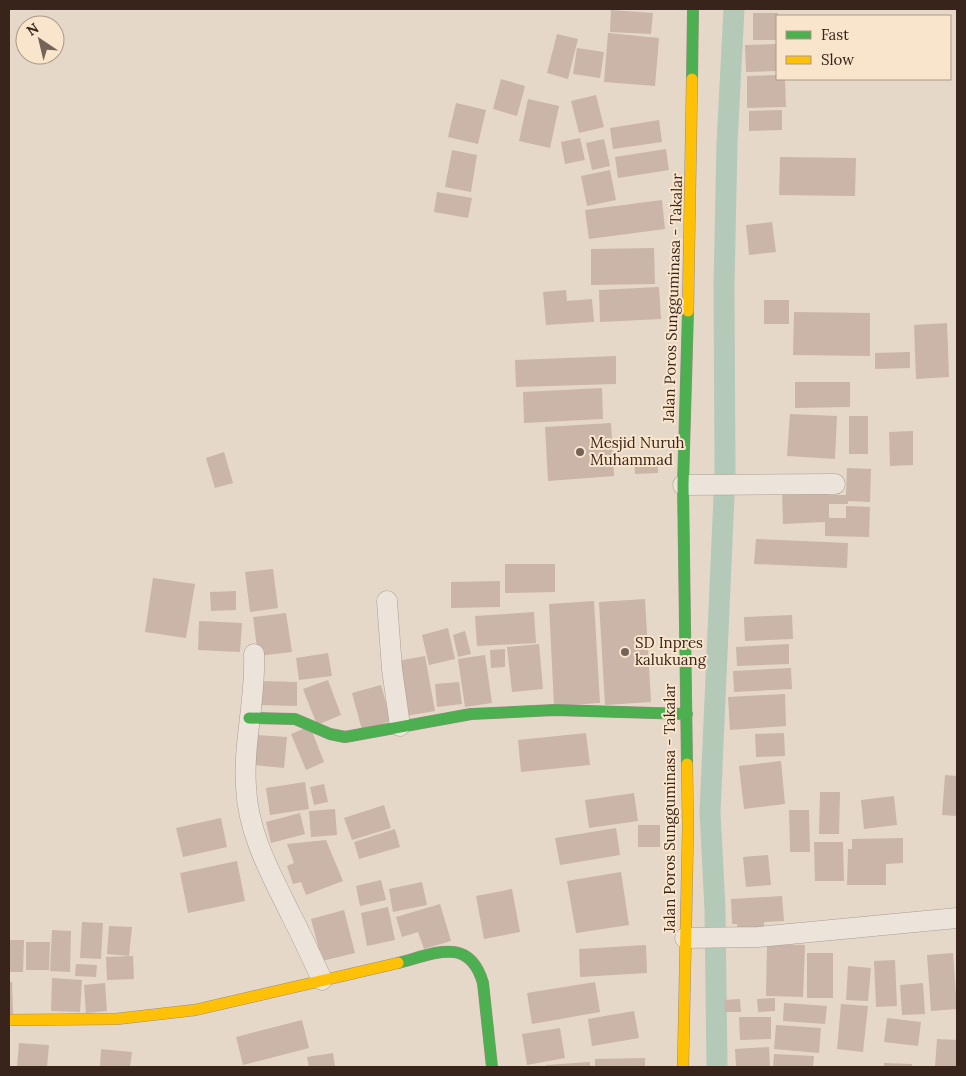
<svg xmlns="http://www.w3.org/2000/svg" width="966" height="1076" viewBox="0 0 966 1076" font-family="Lora,serif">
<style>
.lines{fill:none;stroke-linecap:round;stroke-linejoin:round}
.canal{stroke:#b5c9b9;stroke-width:21}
.building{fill:#cab5a8}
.street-casing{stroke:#aa9d92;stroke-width:21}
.fast-casing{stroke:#998d82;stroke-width:12}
.slow-casing{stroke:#998d82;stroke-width:12}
.street{stroke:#ece4db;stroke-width:20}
.fast{stroke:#4caf50;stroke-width:11}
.slow{stroke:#ffc107;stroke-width:11}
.poi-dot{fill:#756357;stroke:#f9e4cc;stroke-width:2}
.labels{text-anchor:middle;stroke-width:4;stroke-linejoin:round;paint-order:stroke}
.street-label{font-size:15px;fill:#38241a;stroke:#f9e4cc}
.poi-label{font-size:15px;fill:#38241a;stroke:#f9e4cc;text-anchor:start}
</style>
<rect width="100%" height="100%" fill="#e5d8c8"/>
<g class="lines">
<path class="canal" d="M717 1067 715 909 710 812 725 474 724 286 727 143 734 9"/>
</g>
<path class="building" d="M611 10 653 13 651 34 610 32Z
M753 13H778L777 40H753Z
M608 33 659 38 655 86 604 82Z
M557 34 578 39 568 79 547 73Z
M777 44V71L746 72 745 45Z
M577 48 604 52 600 78 573 74Z
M777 75V79H785L786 107 747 108V76Z
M501 79 525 86 517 116 493 109Z
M596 95 604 127 579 133 571 101Z
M528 99 559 106 550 148 519 141Z
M456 103 486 110 478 144 448 137Z
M782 110V130L749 131V111Z
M659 120 662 142 613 149 610 128Z
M580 138 585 160 565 164 561 142Z
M604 139 610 166 592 170 586 143Z
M666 149 669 170 618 178 615 157Z
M452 150 477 155 471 192 445 187Z
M780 157 856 158 855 196 779 195Z
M610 170 616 200 587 206 581 176Z
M437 192 472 198 468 218 434 212Z
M662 200 665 229 589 239 585 210Z
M772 222 776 252 749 255 746 225Z
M654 248 655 284 591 285V249Z
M659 287 661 319 600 322 599 290Z
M566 290 567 301 592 299 594 322 546 325 543 292Z
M764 300H789V324H764Z
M794 312 870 313V356L793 355Z
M947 323 949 377 916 379 914 325Z
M910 352V368L875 369V353Z
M616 356V384L516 387 515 360Z
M795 382H850V407L795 408Z
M602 388 603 419 524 423 523 392Z
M790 414 837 416 835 459 787 456Z
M849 416H868V454H849Z
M611 423 614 476 548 481 545 427Z
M913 431V465L890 466 889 432Z
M224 452 233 483 215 488 206 458Z
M657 457 658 473 635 474 634 458Z
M847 468 871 469 870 502 848 501V504H829V518H846V506L870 507 869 537 825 536V522L783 524 782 490 828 488V495H846Z
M756 539 848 543 847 568 754 564Z
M505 564H555V592L505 593Z
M273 569 278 608 250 612 245 572Z
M153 578 195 584 186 638 145 632Z
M500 581V607L451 608V582Z
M236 591V610L211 611 210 592Z
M645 599 651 702 605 705 599 602Z
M594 601 600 703 554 706 549 604Z
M534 612 536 643 477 646 475 616Z
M286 613 292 652 258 656 253 617Z
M792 615 793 639 745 641 744 617Z
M199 621 242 623 240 652 198 650Z
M448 628 455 659 429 665 422 635Z
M465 631 471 654 458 657 453 635Z
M539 644 543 689 512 692 507 647Z
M789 644V664L737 666 736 647Z
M505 649V667L491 668 490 650Z
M328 653 332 676 299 680 296 658Z
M485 655 492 703 465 707 458 659Z
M425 656 435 711 406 716 397 661Z
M791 668 792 689 734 692 733 671Z
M328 680 341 715 317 725 303 689Z
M261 681 297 682V706L261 705Z
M459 682 462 704 437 707 435 684Z
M381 685 391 721 362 730 352 693Z
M785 694 786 726 730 730 728 697Z
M310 726 324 762 306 770 291 734Z
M586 733 590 765 521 772 518 740Z
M784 733 785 756 756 757 755 734Z
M256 735 287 737 284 768 253 765Z
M781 761 785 804 744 809 739 766Z
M945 775 957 776V816L942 815Z
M305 782 309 809 270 815 266 788Z
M324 784 328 802 314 805 310 787Z
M820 792H840L839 834H819Z
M634 793 638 821 589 828 585 800Z
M894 796 897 825 864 829 861 800Z
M384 805 391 828 352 840 344 818Z
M335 809 337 835 311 837 309 811Z
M789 810H809L810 852H790Z
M300 813 305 834 271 843 266 822Z
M221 818 227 847 183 857 176 828Z
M638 825H660V847H638Z
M616 828 620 855 560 865 555 838Z
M395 829 400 847 359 859 354 842Z
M903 838V863L886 864V885H847L848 849H852V839Z
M326 840 343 881 306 895 301 882 293 884 287 866 294 863 287 844Z
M814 842H843L844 881H815Z
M768 855 771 885 746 887 743 857Z
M237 861 245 901 188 913 180 873Z
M621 872 629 925 576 933 567 881Z
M381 880 386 900 360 906 356 886Z
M422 882 427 905 393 912 389 889Z
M512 889 520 932 484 939 476 896Z
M782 896 784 921 764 922V930L737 931V924H732L731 899Z
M440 904 451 941 424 949 418 932 402 937 396 917Z
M388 907 395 940 367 946 361 913Z
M344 910 355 953 322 961 311 919Z
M82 922 103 923 101 959 80 958Z
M109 926 132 927 129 956 107 954Z
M52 930 71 931 70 972 50 971Z
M9 940H24L23 972H9Z
M26 942H50L49 970H26Z
M767 944 805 945 803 997 766 996Z
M646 945 647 973 580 977 579 949Z
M807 953H833V998H807Z
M953 953 957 1009 931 1011 927 955Z
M133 956 134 979 107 980 106 957Z
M895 960 897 1006 876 1007 874 961Z
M76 964 97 965 96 977 75 976Z
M848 966 871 968 868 1001 846 1000Z
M52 978 82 980 80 1012 51 1011Z
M9 982H12L13 1014H9Z
M595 982 600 1012 532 1024 527 993Z
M105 983 107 1011 86 1013 84 985Z
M923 983 925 1014 902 1015 900 985Z
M775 998V1011L758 1012 757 999Z
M740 999 741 1012H725L724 1000Z
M784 1003 827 1006 825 1024 783 1021Z
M841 1004 868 1006 863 1052 837 1049Z
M634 1011 639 1038 592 1046 588 1019Z
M739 1017H771V1039L740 1040Z
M887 1018 921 1022 918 1046 884 1042Z
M302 1020 309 1048 243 1065 236 1037Z
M776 1025 821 1028 819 1053 774 1049Z
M560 1028 565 1058 527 1065 522 1034Z
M937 1039 957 1040V1067H935Z
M19 1043 49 1045 47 1067H17Z
M769 1047 770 1067H736L735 1049Z
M101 1049 132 1052 130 1067H100Z
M333 1053 335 1067H309L307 1057Z
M774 1054 814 1056 813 1067H773Z
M645 1058V1067H595V1059Z
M590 1062V1067H546V1065Z
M884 1063 912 1064V1067H884Z"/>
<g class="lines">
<defs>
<path id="street" d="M683 485 835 484
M387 601 392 669 400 726
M254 654C256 699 243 742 246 787 248 834 271 874 291 915 302 936 312 958 322 980
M685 938 758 937 957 918"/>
<path id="fast" d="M692 79 693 9
M249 718 295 719 330 734 345 737 471 714 555 710 687 714
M687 764 683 485 688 311
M398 963C434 954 469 935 483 983L492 1067"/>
<path id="slow" d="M688 311 692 79
M9 1020 116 1019 195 1010 398 963
M683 1067 688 827 687 764"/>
</defs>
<use href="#street" class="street-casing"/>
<use href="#fast" class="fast-casing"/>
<use href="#slow" class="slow-casing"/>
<use href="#street" class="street"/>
<use href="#fast" class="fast"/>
<use href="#slow" class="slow"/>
</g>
<g class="poi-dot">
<circle cx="580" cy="452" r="5"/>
<circle cx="625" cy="652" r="5"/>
</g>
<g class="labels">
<g class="street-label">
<text transform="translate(673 298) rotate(-88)" y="5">Jalan Poros Sungguminasa - Takalar</text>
<text transform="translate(670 808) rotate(-90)" y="5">Jalan Poros Sungguminasa - Takalar</text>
</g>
<g class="poi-label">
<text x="590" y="448">Mesjid Nuruh<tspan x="590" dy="17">Muhammad</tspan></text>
<text x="635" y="648">SD Inpres<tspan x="635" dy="17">kalukuang</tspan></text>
</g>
</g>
<rect width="966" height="1076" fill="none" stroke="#38241a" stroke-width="20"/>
<rect x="776" y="15" width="175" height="65" fill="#f9e4cc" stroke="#ac9785"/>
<rect x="786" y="31" width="25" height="8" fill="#4caf50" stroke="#ac9785"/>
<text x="821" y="40" font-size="15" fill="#38241a">Fast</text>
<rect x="786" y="56" width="25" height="8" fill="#ffc107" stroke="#ac9785"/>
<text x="821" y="65" font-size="15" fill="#38241a">Slow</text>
<g transform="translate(40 40) rotate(325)"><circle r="24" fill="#f9e4cc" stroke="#ac9785"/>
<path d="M0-4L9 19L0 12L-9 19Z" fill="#756357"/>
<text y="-8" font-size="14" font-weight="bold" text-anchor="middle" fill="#38241a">N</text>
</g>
</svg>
